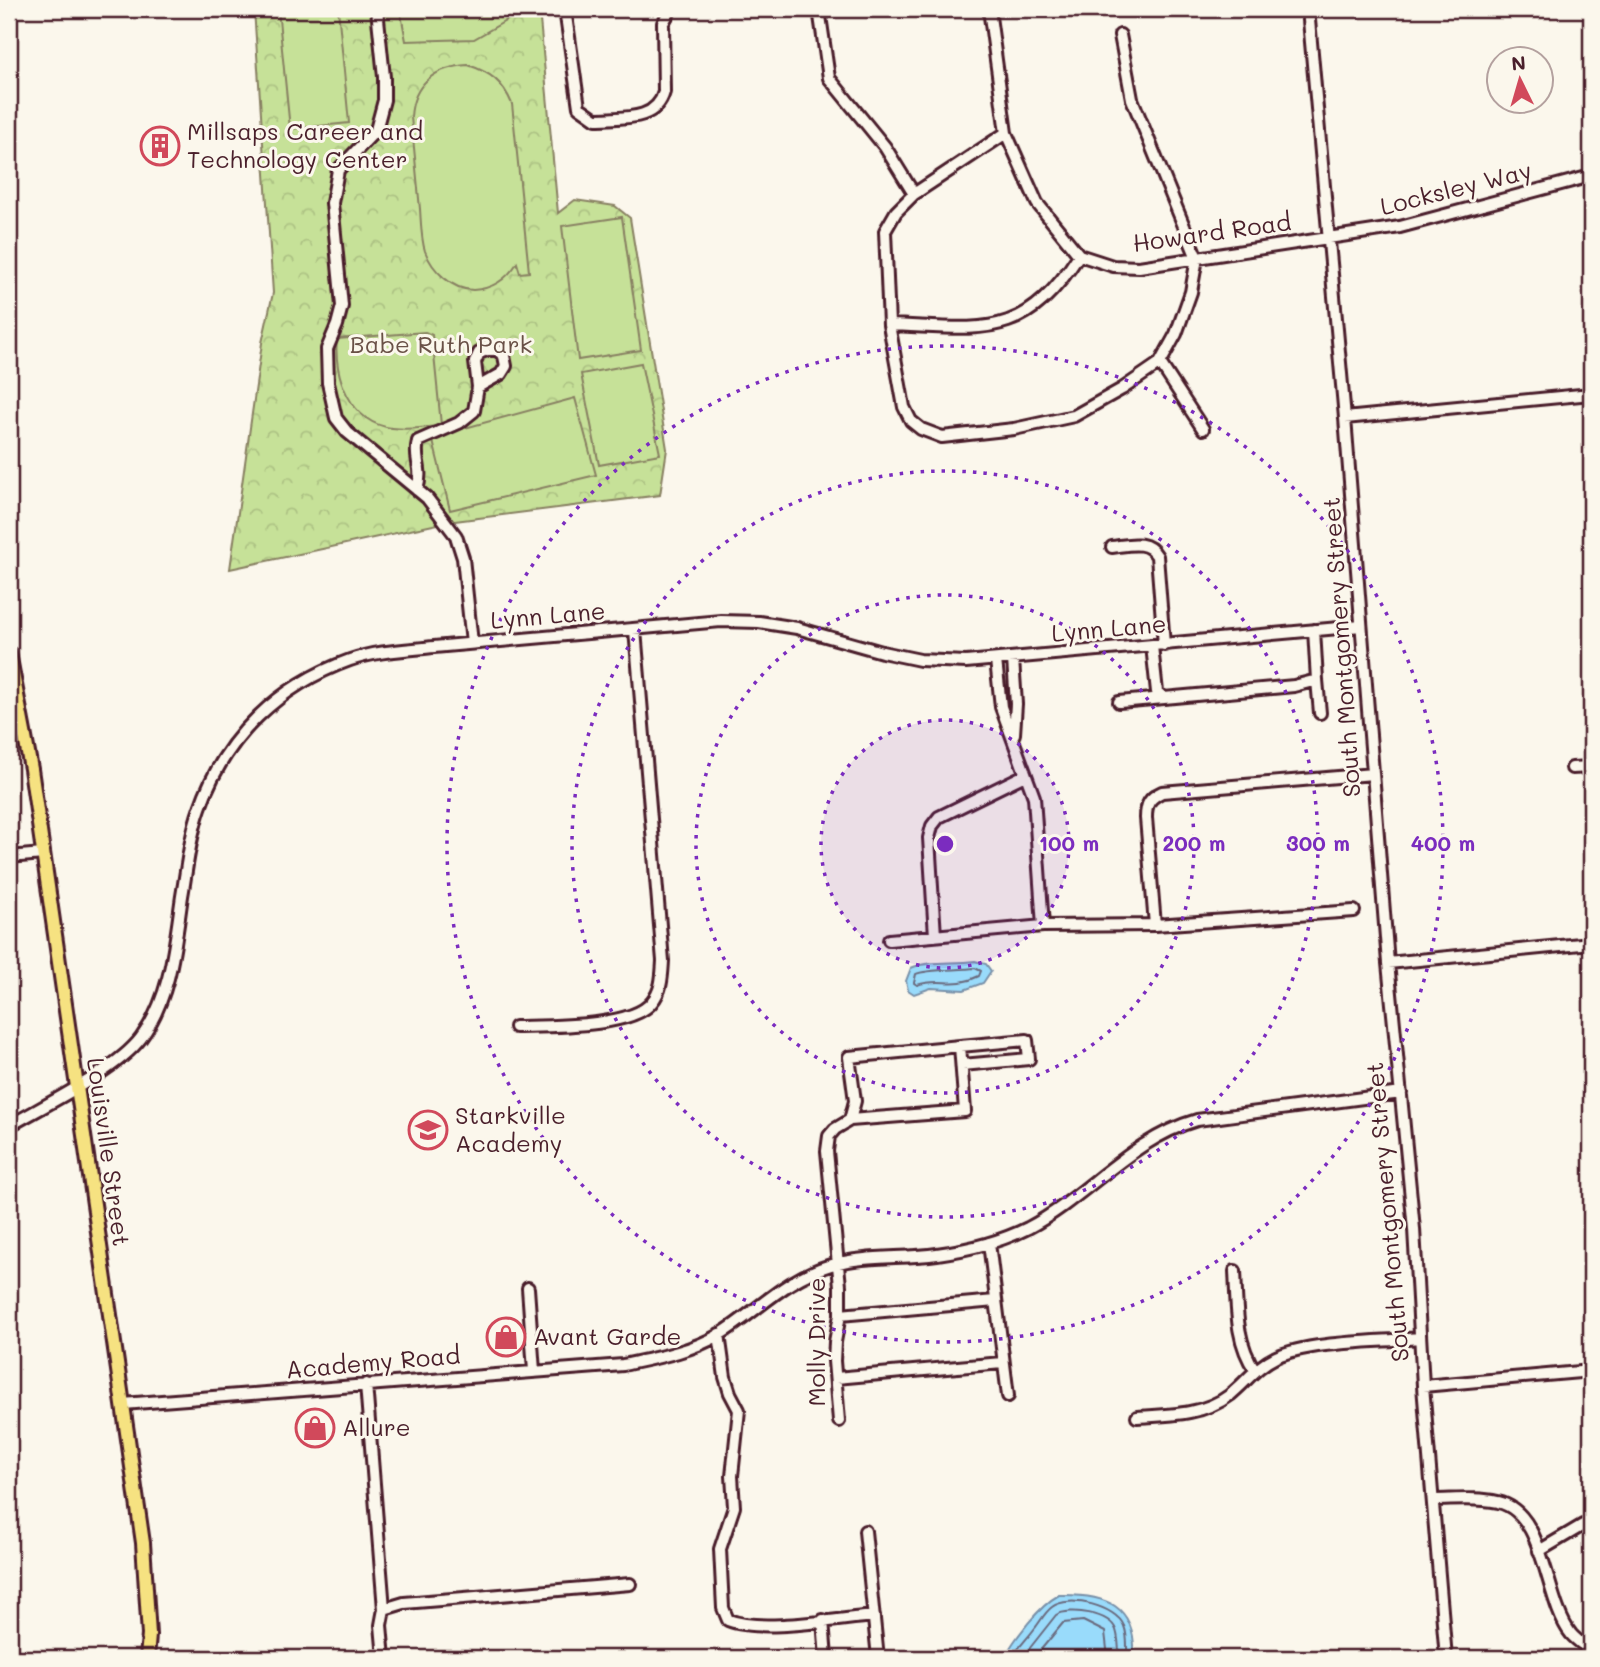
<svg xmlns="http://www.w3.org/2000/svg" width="1600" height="1667" viewBox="0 0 1600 1667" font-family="Mali,sans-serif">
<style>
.park{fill:url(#park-crowns);stroke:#888062;stroke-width:2}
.garden{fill:#c6e198;stroke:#888062;stroke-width:2}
.water{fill:#99dbfb;stroke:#7990a8;stroke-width:2}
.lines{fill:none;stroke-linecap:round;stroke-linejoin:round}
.shore{stroke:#6a6a7e;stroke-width:2}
.minor-casing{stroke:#4a1f2b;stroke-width:16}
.major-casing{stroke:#4a1f2b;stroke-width:18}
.minor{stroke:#fbf7ec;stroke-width:10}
.major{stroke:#f6e281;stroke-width:12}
.ring{fill:none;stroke:#7b2cbf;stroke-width:3.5;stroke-dasharray:3.5 7}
.labels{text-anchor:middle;stroke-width:6;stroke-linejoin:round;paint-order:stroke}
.poi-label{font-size:24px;fill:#4a1f2b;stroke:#fbf7ec;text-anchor:start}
.street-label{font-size:24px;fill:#4a1f2b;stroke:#fbf7ec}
.park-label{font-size:24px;fill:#695046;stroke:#fbf7ec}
.centre{fill:#7b2cbf;stroke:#fbf7ec;stroke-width:3.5}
.ring-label{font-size:21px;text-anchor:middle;font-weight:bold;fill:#7b2cbf;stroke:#fbf7ec;stroke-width:6;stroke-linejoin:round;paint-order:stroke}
</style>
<defs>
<pattern id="park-crowns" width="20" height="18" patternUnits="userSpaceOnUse" patternTransform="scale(1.75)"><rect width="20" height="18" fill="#c6e198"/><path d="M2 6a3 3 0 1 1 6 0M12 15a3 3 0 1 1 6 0" fill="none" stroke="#acc183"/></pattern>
</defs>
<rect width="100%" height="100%" fill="#fbf7ec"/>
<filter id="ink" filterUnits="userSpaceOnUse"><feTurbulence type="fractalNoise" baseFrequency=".0143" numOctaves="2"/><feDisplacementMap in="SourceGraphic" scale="14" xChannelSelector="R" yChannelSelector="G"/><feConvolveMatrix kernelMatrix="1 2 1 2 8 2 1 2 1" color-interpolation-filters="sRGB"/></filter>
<g filter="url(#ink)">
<path class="park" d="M254 9H539L558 213 575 200 615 206 630 218 667 449 660 495 447 522 230 569 262 343 273 293Z"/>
<path class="garden" d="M278 9H338L349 123 290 129Z
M400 9H519L514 16 474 39 406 41Z
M468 65C490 72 503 82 512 104L529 272 520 273 517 263C507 279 493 289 473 290 452 290 432 270 425 251 421 239 421 222 420 209 417 178 414 147 411 117 413 83 436 67 468 65Z
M622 217 641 350 578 360 562 226Z
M425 332 432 335 441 425C425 428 408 430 392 428 350 423 333 375 337 339Z
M641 363 660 454 599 465 581 374Z
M575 398 596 475 450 510 432 437Z"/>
<path class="water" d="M975 961 986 964 991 971 983 983 964 990 931 988 914 994 908 990 906 981 911 968C928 960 954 964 975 961Z
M1059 1595C1106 1594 1137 1605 1134 1658H1004C1015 1638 1039 1606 1059 1595Z"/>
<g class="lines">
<path class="shore" d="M975 968 981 971 979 976C954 989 941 977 917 985L914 983 916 974C925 969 961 970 975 968Z
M1012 1658C1019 1646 1027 1639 1035 1628 1040 1622 1045 1612 1052 1607 1069 1594 1116 1606 1124 1626 1128 1635 1127 1648 1127 1658
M1022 1658 1056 1615C1070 1607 1110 1613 1116 1630 1119 1639 1119 1649 1119 1658
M1034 1658 1063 1623 1083 1621 1105 1632 1108 1658"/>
<defs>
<path id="minor" d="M377 9 384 77V100L376 130 338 170 332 203 342 306 337 325 327 349 328 383 336 418 347 432 427 498 456 536 463 558 472 643
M565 9 579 107 596 119C622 117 656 122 664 92L663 23 671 9
M819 9 829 78 885 147 914 194
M989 9 1006 133 1037 203 1079 255 1113 266 1139 267 1400 227 1591 176
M1308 9 1345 418 1388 963 1414 1229 1423 1386 1446 1658
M1006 133 914 194 896 212 885 231 889 325 904 407 911 421 921 429 942 437 1014 429 1074 416 1122 389 1160 363 1176 334 1191 292 1197 258 1132 99 1120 35
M889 325C981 328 1023 343 1079 255
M1160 363 1203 429
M1345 418 1591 394
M417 490C424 467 413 460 418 441L459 423 474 411 478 387 501 374 506 366 504 356 497 350H487L479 353 475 362 478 387
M1112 547C1129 545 1147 539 1157 556L1164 645
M1152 646 1157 692 1164 698 1294 686 1317 680 1314 630
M1013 659 1016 704 1014 734
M996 660 1001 707 1034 797 1043 926
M1317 680 1320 713
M1119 702 1164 698
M9 725 23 724
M1572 768 1591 767
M9 857 43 854
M1155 925 1146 818C1146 804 1149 798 1162 792L1373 774
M935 936 929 838 932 826 939 817 1025 775
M889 940 1043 926 1155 925 1354 911
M1388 963 1591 943
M515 1027C547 1026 633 1028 652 1002 662 990 662 976 663 961L635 630
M960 1046 1027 1040 1029 1059 962 1065
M9 1126C45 1105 117 1070 141 1038 171 997 175 944 182 896 187 867 190 836 200 808 224 737 280 685 350 660 376 651 406 650 434 647L721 621 759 622 797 628 882 652 920 660 966 662 1361 626
M989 1243 1008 1396
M1235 1271C1237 1306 1235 1341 1255 1370
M528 1288 534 1371
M840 1315 995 1301
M719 1334 725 1377 730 1393 739 1410 732 1476 734 1507 720 1549 723 1608 728 1620C760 1633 837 1619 874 1616
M836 1378 1002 1363
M366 1384 384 1609 381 1625 384 1658
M1423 1386 1591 1371
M123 1404 623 1365C655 1358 690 1352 719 1335 758 1311 784 1279 831 1265 865 1255 902 1259 937 1254 967 1250 1000 1242 1028 1228 1088 1196 1131 1139 1197 1120L1401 1093
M1137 1417C1169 1415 1204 1415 1230 1395 1246 1382 1257 1366 1276 1357 1310 1341 1381 1342 1420 1338
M839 1421 834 1361 835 1342 840 1315V1286L827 1151 829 1136 835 1129 850 1120 965 1111 960 1046 849 1057 855 1101 850 1120
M1433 1500C1454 1500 1477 1497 1498 1502 1546 1512 1544 1600 1571 1634 1576 1640 1585 1646 1591 1651
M865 1531 878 1658
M1539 1551 1583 1525 1591 1523
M384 1609 404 1603 630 1584
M823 1620 826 1658"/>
<path id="major" d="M9 653 31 769 143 1543 149 1635 147 1658"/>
</defs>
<use href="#minor" class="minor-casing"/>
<use href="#major" class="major-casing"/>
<use href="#minor" class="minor"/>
<use href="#major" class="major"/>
</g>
</g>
<circle cx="945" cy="844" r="124" fill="#7b2cbf" fill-opacity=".12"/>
<g class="ring">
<circle cx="945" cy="844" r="124"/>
<circle cx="945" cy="844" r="249"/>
<circle cx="945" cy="844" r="373"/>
<circle cx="945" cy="844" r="498"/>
</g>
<defs>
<symbol id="building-ring" viewBox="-11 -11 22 22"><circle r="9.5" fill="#fbf7ec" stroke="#d1495b" stroke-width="1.5"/><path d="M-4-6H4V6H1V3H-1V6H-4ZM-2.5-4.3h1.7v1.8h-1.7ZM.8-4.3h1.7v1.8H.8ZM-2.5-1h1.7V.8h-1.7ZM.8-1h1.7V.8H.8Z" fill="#d1495b"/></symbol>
<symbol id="school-ring" viewBox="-11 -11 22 22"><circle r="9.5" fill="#fbf7ec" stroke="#d1495b" stroke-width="1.5"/><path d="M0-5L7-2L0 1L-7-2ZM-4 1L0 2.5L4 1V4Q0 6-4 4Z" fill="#d1495b"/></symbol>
<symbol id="shop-ring" viewBox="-11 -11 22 22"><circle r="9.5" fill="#fbf7ec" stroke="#d1495b" stroke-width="1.5"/><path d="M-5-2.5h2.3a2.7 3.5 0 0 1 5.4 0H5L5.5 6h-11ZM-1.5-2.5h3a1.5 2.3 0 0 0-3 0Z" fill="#d1495b"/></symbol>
</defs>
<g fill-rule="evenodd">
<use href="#building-ring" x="138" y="124" width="44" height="44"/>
<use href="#school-ring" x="406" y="1108" width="44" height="44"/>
<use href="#shop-ring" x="484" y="1315" width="44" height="44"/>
<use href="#shop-ring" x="293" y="1406" width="44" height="44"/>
</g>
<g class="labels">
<g class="poi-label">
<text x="187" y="140">Millsaps Career and<tspan x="187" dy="28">Technology Center</tspan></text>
<text x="455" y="1124">Starkville<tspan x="455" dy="28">Academy</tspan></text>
<text x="533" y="1345">Avant Garde</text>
<text x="342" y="1436">Allure</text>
</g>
<g class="street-label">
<text transform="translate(1456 189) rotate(-14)" y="8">Locksley Way</text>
<text transform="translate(1212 233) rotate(-8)" y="8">Howard Road</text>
<text transform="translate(548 616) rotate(-5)" y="8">Lynn Lane</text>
<text transform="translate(1109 629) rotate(-5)" y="8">Lynn Lane</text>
<text transform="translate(1342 647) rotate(-94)" y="8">South Montgomery Street</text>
<text transform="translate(108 1152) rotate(82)" y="8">Louisville Street</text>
<text transform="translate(1388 1212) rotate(-95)" y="8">South Montgomery Street</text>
<text transform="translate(817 1342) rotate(-90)" y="8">Molly Drive</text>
<text transform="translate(373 1363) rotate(-5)" y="8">Academy Road</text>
</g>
<g class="park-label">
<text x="441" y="353">Babe Ruth Park</text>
</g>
</g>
<circle cx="945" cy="844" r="10" class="centre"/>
<g class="ring-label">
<text x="1069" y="851">100 m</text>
<text x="1194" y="851">200 m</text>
<text x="1318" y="851">300 m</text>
<text x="1443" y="851">400 m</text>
</g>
<rect width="1600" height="1667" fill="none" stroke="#fbf7ec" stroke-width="35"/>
<rect x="18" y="18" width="1565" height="1632" fill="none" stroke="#4a1f2b" stroke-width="2.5" filter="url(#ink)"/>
<g transform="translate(1520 80) rotate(355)"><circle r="33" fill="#fbf7ec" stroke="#b4a19f" stroke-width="2"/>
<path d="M0-5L12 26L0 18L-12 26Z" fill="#d1495b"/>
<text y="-10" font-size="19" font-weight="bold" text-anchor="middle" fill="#4a1f2b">N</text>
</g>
</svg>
